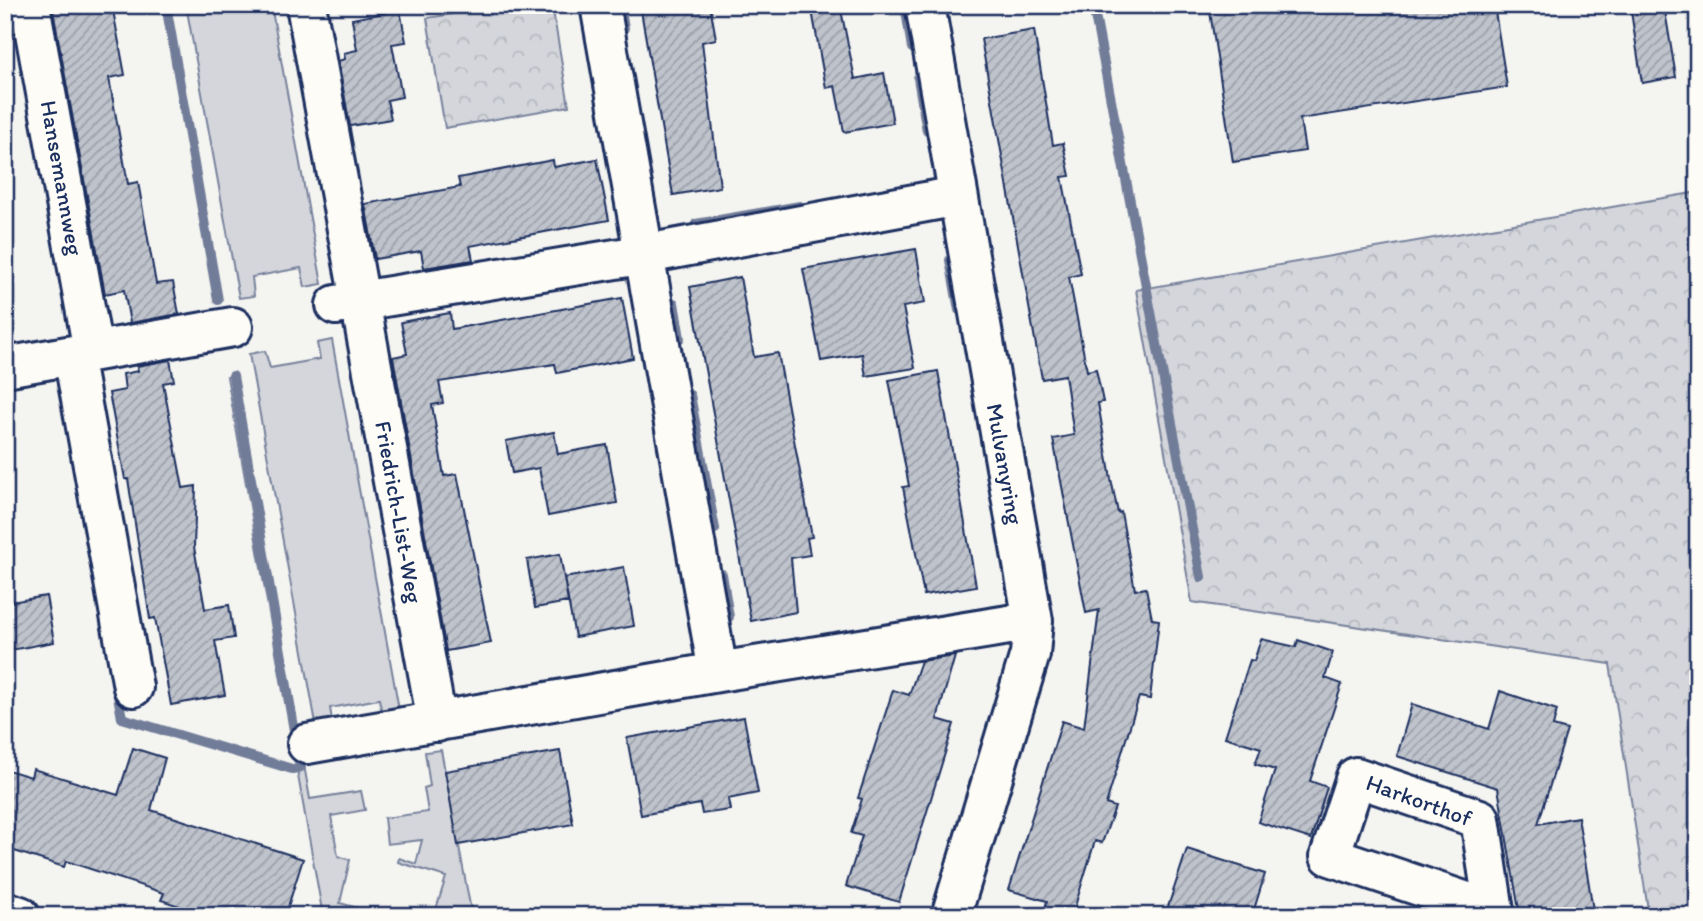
<svg xmlns="http://www.w3.org/2000/svg" width="1703" height="921" viewBox="0 0 1703 921" font-family="Itim,sans-serif">
<style>
.grass{fill:#d4d6db;stroke:#78829c;stroke-width:2}
.forest{fill:url(#forest-crowns);stroke:#78829c;stroke-width:2}
.lines{fill:none;stroke-linecap:round;stroke-linejoin:round}
.stream{stroke:#717c98;stroke-width:10}
.building{fill:url(#building-hatch);stroke:#1b2f5e;stroke-width:2}
.street-casing{stroke:#1b2f5e;stroke-width:44}
.street{stroke:#fdfcf7;stroke-width:38}
.labels{text-anchor:middle;stroke-width:6;stroke-linejoin:round;paint-order:stroke}
.street-label{font-size:23px;fill:#1b2f5e;stroke:#fdfcf7}
</style>
<defs>
<pattern id="forest-crowns" width="20" height="18" patternUnits="userSpaceOnUse" patternTransform="scale(1.75)"><rect width="20" height="18" fill="#d4d6db"/><path d="M2 6a3 3 0 1 1 6 0M12 15a3 3 0 1 1 6 0" fill="none" stroke="#b5b8be"/></pattern>
<pattern id="building-hatch" width="6" height="6" patternUnits="userSpaceOnUse" patternTransform="scale(1.75)"><rect width="6" height="6" fill="#bfc3cc"/><path d="M-1 1l2-2M0 6l6-6M5 7l2-2" fill="none" stroke="#9a9fa9"/></pattern>
</defs>
<rect width="100%" height="100%" fill="#f4f4f1"/>
<filter id="ink" filterUnits="userSpaceOnUse"><feTurbulence type="fractalNoise" baseFrequency=".0143" numOctaves="2"/><feDisplacementMap in="SourceGraphic" scale="14" xChannelSelector="R" yChannelSelector="G"/><feConvolveMatrix kernelMatrix="1 2 1 2 8 2 1 2 1" color-interpolation-filters="sRGB"/></filter>
<g filter="url(#ink)">
<path class="grass" d="M186 5H271L322 284 305 287 301 268 252 277 254 296 239 298Z
M332 340 400 715 383 718 379 699 330 708 333 726 317 729 249 354 265 351 270 368 320 359 317 343Z
M235 375 310 799 361 791 365 810 331 816 338 856 350 860 340 903 361 909 359 916H323L227 377Z
M441 750 472 916H434L446 877 398 862 399 858 416 864 422 840 387 844 384 818 428 812 424 788 430 786 425 752Z"/>
<path class="forest" d="M511 5H552L569 106 445 128 427 18Z
M1698 192V916H1649L1610 664 1192 602 1136 290Z"/>
<g class="lines">
<path class="stream" d="M166 5 218 300
M620 5 624 28
M905 5 912 48
M1093 5 1201 577
M918 78 927 131
M696 224 800 206
M950 260 959 310
M674 303 680 338
M690 395 715 529
M722 574 729 617
M116 685 122 718 292 769 301 767 233 376"/>
</g>
<path class="building" d="M52 5H112L125 75 109 78 128 184 138 182 156 284 173 282 179 314 130 323 124 290 105 294Z
M640 5H710L716 39 702 42 720 187 673 195Z
M811 5H840L855 79 884 73 893 123 844 132 835 86 826 88Z
M1209 5H1494L1507 87 1300 119 1305 151 1233 162Z
M1630 5H1664L1676 77 1642 83Z
M400 10 406 42 392 44 402 97 387 100 391 119 350 126 338 61 345 59 344 53 357 50 352 19Z
M1034 30 1053 145 1063 143 1070 176 1062 177 1081 274 1069 277 1087 371 1096 369 1103 402 1098 403 1111 479 1118 513 1121 512 1135 590 1146 588 1152 619 1159 620 1150 699 1139 697 1106 804 1115 807 1102 843 1095 841 1072 916H1043L1047 901 1009 890 1062 721 1084 728 1099 610 1086 613 1053 439 1074 435 1065 375 1042 379 981 39Z
M597 159 609 220 470 246 473 260 424 268 421 251 375 259 365 204 460 187 458 178 553 160 554 167Z
M916 249 925 303 903 307 915 368 866 376 862 354 821 361 803 269Z
M740 277 754 357 778 353 812 537 807 538 810 555 791 558 796 612 751 621 690 287Z
M622 298 633 358 557 373 555 364 439 382 443 403 432 405 444 476 457 474 491 643 446 651 393 357 407 354 401 322 450 313 452 329Z
M170 360 174 381 163 383 183 488 196 486 194 547 205 609 229 605 234 638 215 641 225 695 171 705 155 618 150 619 128 479H125L109 393 125 390 123 374 138 371 137 366Z
M938 371 976 586 924 595 903 487 909 486 889 380Z
M554 432 558 454 607 445 617 503 548 516 539 468 512 473 506 441Z
M560 554 568 602 535 608 527 560Z
M624 567 634 626 575 637 564 578Z
M46 596 54 642 5 651V603Z
M1261 639 1296 647 1298 640 1333 652 1325 678 1342 684 1310 781 1327 787 1311 839 1258 822 1275 770 1255 764 1261 748 1225 737 1250 660 1254 661Z
M955 656 937 719 954 724 899 902 846 886 862 836 851 833 862 799 858 798 893 690 909 695 921 661Z
M1500 691 1557 710 1553 726 1567 730 1538 824 1578 817 1594 916H1520L1498 788 1397 756 1412 704 1489 729Z
M744 717 758 793 728 799 730 810 702 814 700 804 641 815 627 738Z
M133 748 165 758 151 810 303 859 285 916H209L161 900 164 893 66 861 64 867 5 848V769L31 777 33 769 118 795Z
M560 751 573 824 458 845 445 771Z
M1187 849 1265 874 1252 916H1165Z"/>
<g class="lines">
<defs>
<path id="street" d="M30 5 93 351
M306 5 437 722
M600 5 718 672 1033 621
M925 5 1033 621 1030 654 951 916
M336 305 646 254 958 196
M73 355 133 687
M5 367 233 327
M307 744 718 672
M5 911 20 916
M1494 911 1330 856 1356 777 1480 819 1494 911 1495 916"/>
</defs>
<use href="#street" class="street-casing"/>
<use href="#street" class="street"/>
</g>
</g>
<g class="labels">
<g class="street-label">
<text transform="translate(62 178) rotate(80)" y="8">Hansemannweg</text>
<text transform="translate(1005 464) rotate(80)" y="8">Mulvanyring</text>
<text transform="translate(399 512) rotate(80)" y="8">Friedrich-List-Weg</text>
<text transform="translate(1419 800) rotate(20)" y="8">Harkorthof</text>
</g>
</g>
<rect width="1703" height="921" fill="none" stroke="#fdfcf7" stroke-width="28"/>
<rect x="14" y="14" width="1675" height="893" fill="none" stroke="#1b2f5e" stroke-width="2.5" filter="url(#ink)"/>
</svg>
